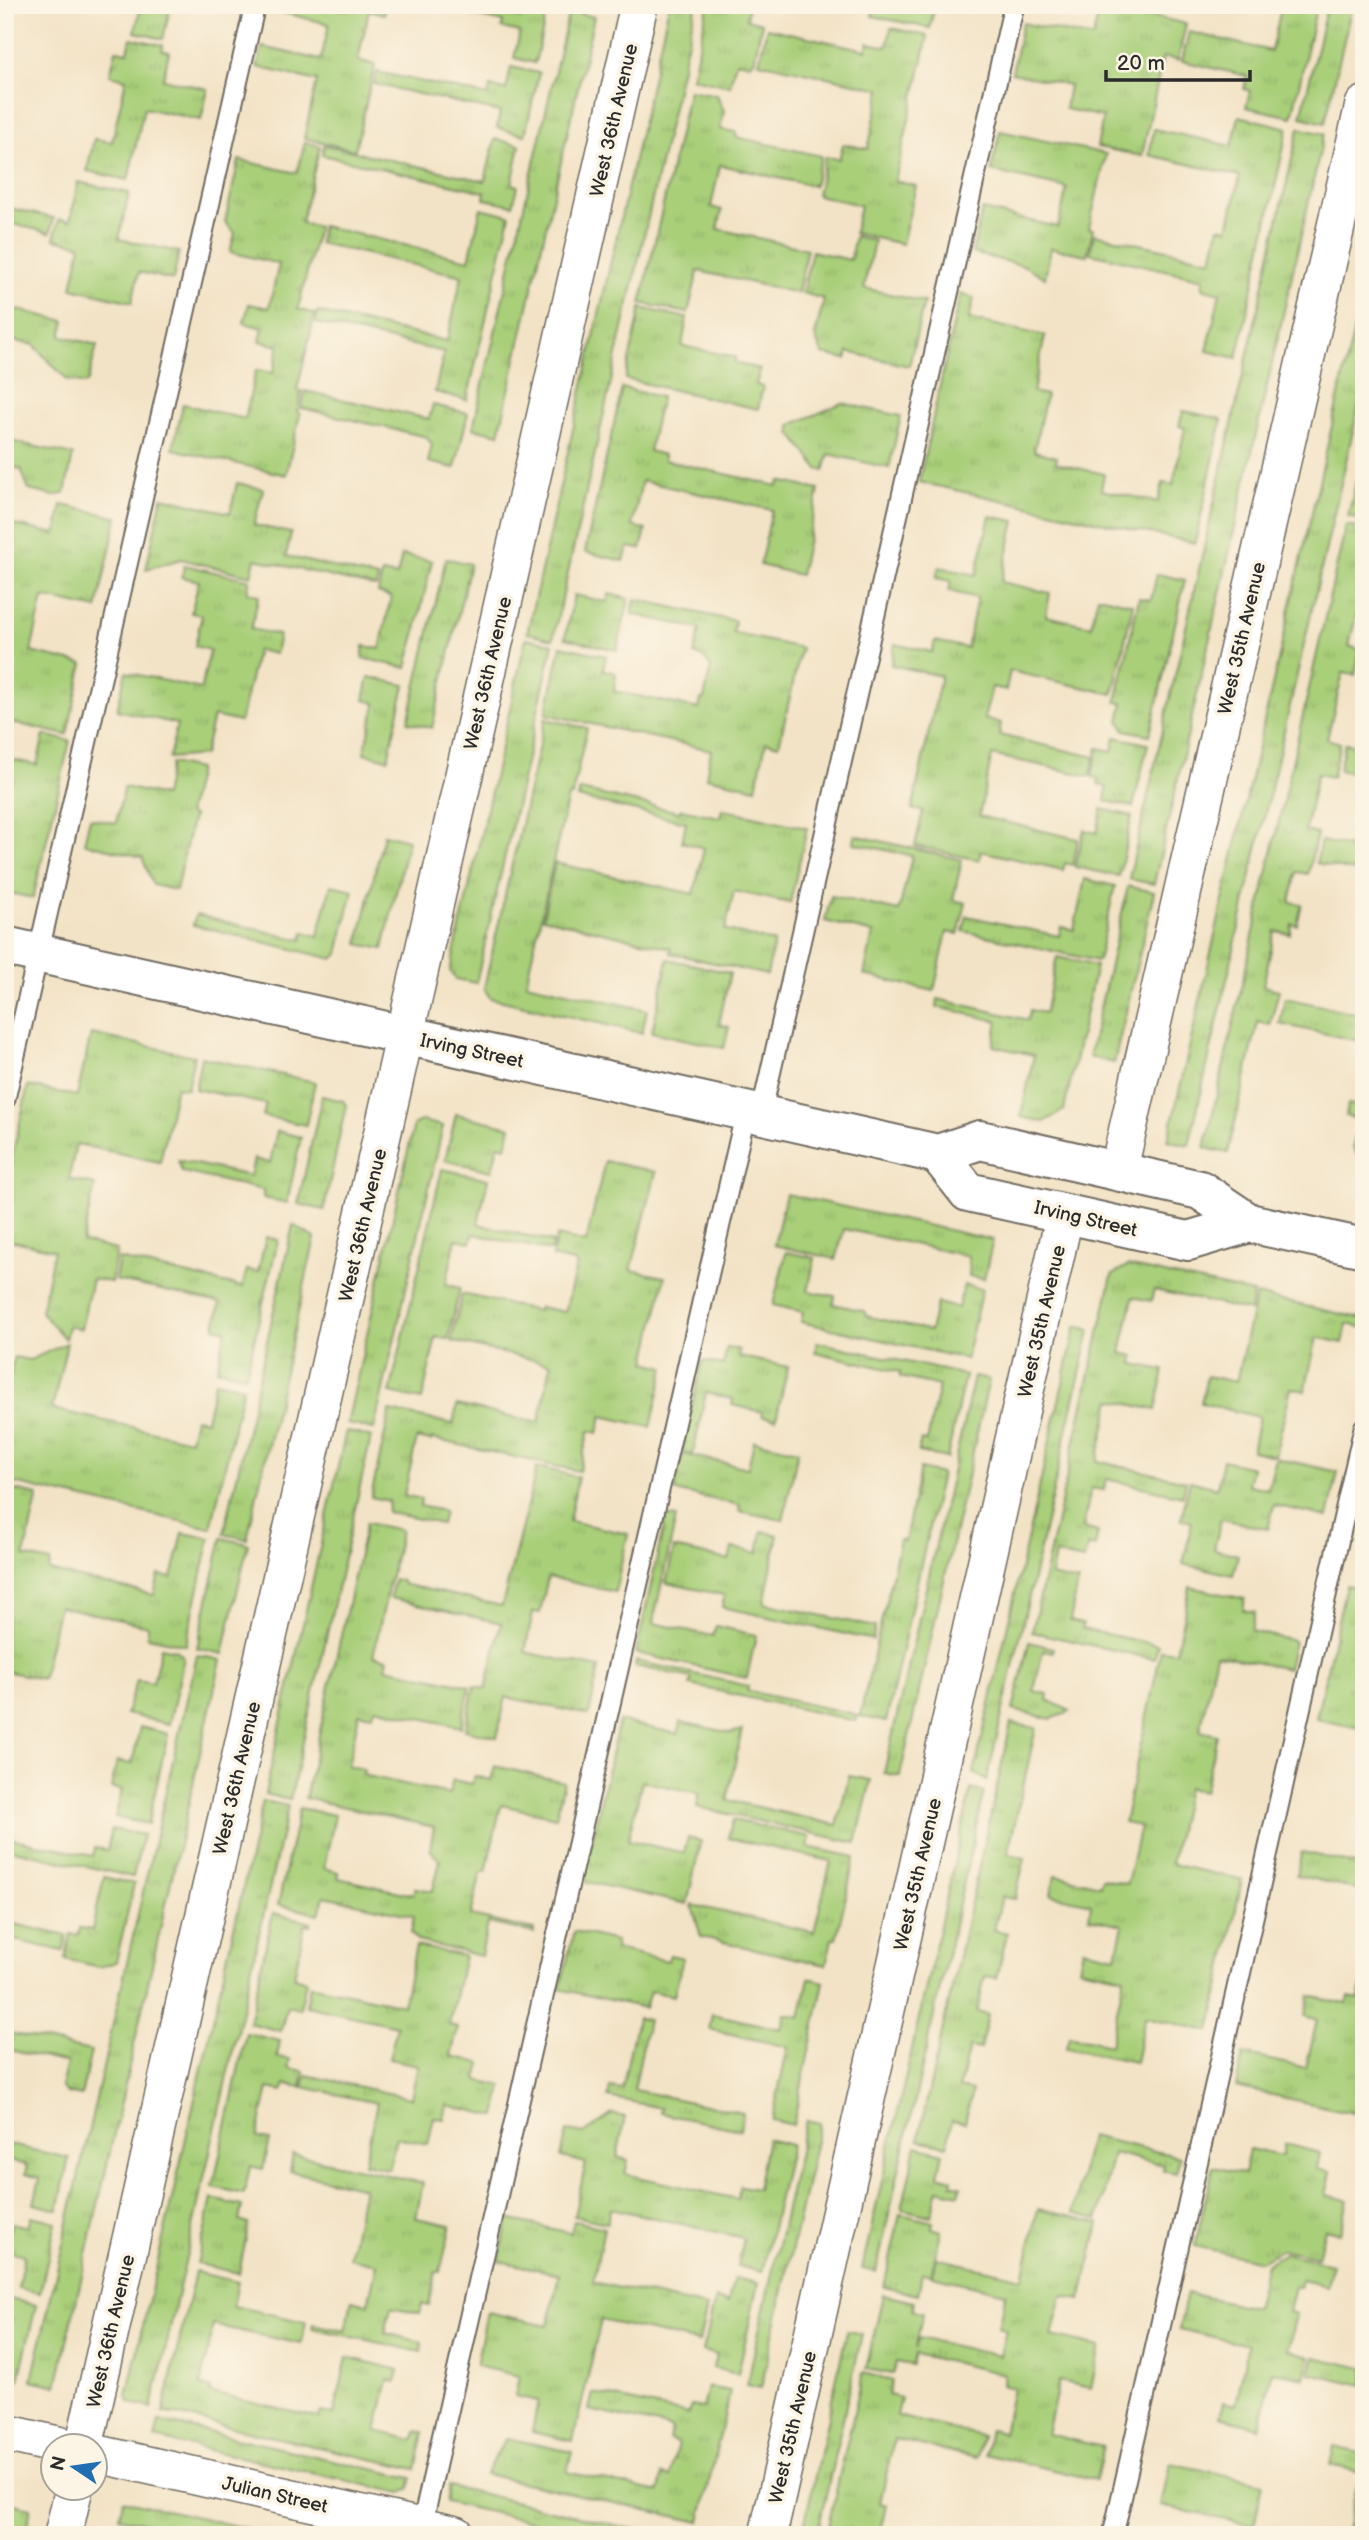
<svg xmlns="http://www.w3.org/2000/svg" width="1369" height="2540" viewBox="0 0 1369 2540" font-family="'Balsamiq Sans',sans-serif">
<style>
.grass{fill:url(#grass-tufts);stroke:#6a7d52;stroke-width:2}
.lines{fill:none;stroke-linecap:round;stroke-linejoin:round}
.service-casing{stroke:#716b61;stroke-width:23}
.minor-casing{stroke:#716b61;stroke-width:40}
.secondary-casing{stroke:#716b61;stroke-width:42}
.service{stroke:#fff;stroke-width:19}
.minor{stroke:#fff;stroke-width:37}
.secondary{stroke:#fff;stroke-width:38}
.labels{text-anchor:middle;stroke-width:7;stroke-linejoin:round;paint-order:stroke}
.street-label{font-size:19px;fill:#2b2b2b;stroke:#fcf5e5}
</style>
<defs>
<pattern id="grass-tufts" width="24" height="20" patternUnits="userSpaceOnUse" patternTransform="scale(1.75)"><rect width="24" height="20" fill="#a9cf79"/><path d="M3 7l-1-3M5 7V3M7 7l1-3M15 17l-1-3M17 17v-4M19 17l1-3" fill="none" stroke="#92b269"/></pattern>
</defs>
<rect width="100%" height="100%" fill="#fcf5e5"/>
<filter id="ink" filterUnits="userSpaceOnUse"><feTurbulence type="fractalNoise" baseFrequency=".0143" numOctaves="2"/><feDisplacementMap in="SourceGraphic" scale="14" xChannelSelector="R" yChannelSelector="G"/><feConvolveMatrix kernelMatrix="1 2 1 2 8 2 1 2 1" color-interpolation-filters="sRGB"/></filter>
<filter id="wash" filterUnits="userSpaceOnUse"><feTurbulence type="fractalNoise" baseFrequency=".00686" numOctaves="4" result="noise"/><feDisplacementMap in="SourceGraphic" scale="28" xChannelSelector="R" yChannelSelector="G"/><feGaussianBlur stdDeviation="1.57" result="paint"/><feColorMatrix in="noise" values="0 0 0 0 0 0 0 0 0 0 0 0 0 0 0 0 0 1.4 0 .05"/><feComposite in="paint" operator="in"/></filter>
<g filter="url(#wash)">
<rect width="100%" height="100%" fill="#f3e3c6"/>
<path class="grass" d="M141 5H171L163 39 135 32Z
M276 5H386L384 14 369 10 358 60 375 65 355 150 304 138 317 81 257 67 262 47 321 60 329 24 281 12Z
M429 5H464L521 18 524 5 547 10 535 63 514 58 520 32 502 28 503 22Z
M669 5H696L553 639 527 633Z
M708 5H749L746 19 762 23 754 61 750 64 736 61 730 86 692 78Z
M874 5H935L930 28 872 16Z
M1100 5H1145L1143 14 1186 24 1178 60 1163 57 1142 156 1097 147 1103 117 1065 109 1069 85 1012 73 1022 23 1093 38Z
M1282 5H1317L1292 117 1246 107 1250 91 1244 89 1247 76 1182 61 1189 32 1271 51Z
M1327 5H1352L1325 123 1301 117Z
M569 11 594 17 499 434 473 428Z
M767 28 866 50 868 43 887 47 891 28 928 36 895 181 916 186 902 244 854 233 860 205 817 195 825 157 839 159 843 144 868 149 881 89 759 62Z
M131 38 163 45 162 50 169 52 163 79 208 89 201 120 144 108 128 180 87 171 94 139 112 142 126 79 110 75 116 50 128 52Z
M511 67 539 73 525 135 497 128 500 112 374 84 377 72 488 96 490 87 506 90Z
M689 90 717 95 724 111 720 129 736 132V137L821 156 814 186 720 165 711 207 722 210 718 229 807 249 798 293 698 271 688 313 641 303Z
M1239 116 1288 128 1237 358 1207 351 1220 293 1202 288 1204 279 1090 253 1094 234 1212 260 1219 227 1228 229 1240 176 1149 155 1154 129 1232 146Z
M1299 128 1324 134 1154 884 1129 879Z
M1000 131 1106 154 1089 228 1093 229 1087 255 1051 248 1045 278 1025 266 972 253 982 210 1058 227 1067 188 991 171Z
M495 139 520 145 512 184 518 186 513 205 484 199 485 192 322 155 324 145 485 181Z
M305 142 320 146 301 223 318 227 298 309 315 314 297 390 302 391 297 412 300 414 286 475 173 449 183 404 245 419 256 370 273 373 279 346 260 341 263 328 244 323 249 304 269 308 279 264 230 252 235 233 225 222 239 160 297 173Z
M78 182 129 193 119 239 179 252 173 280 139 272 132 302 72 288 81 245 54 239 59 219 70 221Z
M5 207 54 218 50 233 5 222Z
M481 208 510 215 467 400 435 392 444 352 316 323 317 312 447 341 462 276 319 243 322 226 469 260Z
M855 236 874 241 864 288 924 302 909 366 848 352 846 359 822 354 815 336 824 299 802 293 812 251 850 260Z
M1364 286V383L1189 1145 1168 1140Z
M960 294 974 298 969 319 1045 336 1033 392 1046 395 1034 451 1057 457 1056 463 1104 474 1101 490 1158 502 1163 483 1173 485 1185 428 1179 426 1183 411 1222 419 1195 543 919 482Z
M5 307 65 321 61 336 97 345 88 381 85 384 67 380 34 345 5 339Z
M641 308 687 318 682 346 735 357 734 363 760 369 756 385 763 387 758 409 625 379Z
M622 388 661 397 649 451 664 455V460L778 486 780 481 819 490 800 575 760 565 772 510 642 481 632 526 646 530 641 549 628 547 624 561 585 552Z
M305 391 429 419 433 405 468 413 455 468 428 462 432 445 427 437 301 408Z
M842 403 901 416 889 468 829 454 824 471 818 469 791 433V425Z
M5 440 73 455 65 493 54 496 29 490 21 469 5 466Z
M1364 450V520L1348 516Z
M237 483 263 489 254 525 291 533 286 556 378 578 376 587 255 559 251 576 181 559 146 569 162 497 230 513Z
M62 505 117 517 97 609 43 597 31 652 83 664 67 735 5 721V604L12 573 5 571 7 523 56 534Z
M990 516 1015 521 1001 582 1050 593 1046 616 1091 626 1098 596 1133 604 1113 694 1010 671 1006 690 992 687 984 719 1001 723 999 735 1095 757 1090 776 992 755 979 816 1078 839 1073 865 1065 863 1063 870 981 851 979 860 915 846 923 811 912 809 941 676 891 665 895 644 932 652 935 641 967 648 977 598 949 591 951 581 936 578 939 567 976 575Z
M1346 525 1364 529V612L1357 611 1349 646 1360 650 1355 675 1343 673 1327 739 1340 743 1332 777 1317 774 1305 831 1317 834 1308 874 1297 872 1290 902 1302 904 1297 925 1292 924 1290 934 1275 931 1263 986 1279 990 1270 1025 1258 1022 1228 1153 1205 1148Z
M402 555 432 561 407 668 362 658 364 646 380 649 391 597 378 593 382 573 397 576Z
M446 558 470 564 432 728 408 722Z
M184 565 250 580 247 592 259 595 251 629 279 635 275 654 257 650 240 722 213 716 204 755 169 758 177 724 117 710 126 672 201 689 210 650 195 646 202 615 191 613 199 581 182 577Z
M1157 574 1185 580 1150 735 1125 730 1119 721 1123 703 1116 702 1139 598 1151 600Z
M609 594 629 599 617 650 565 638 574 595 607 602Z
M635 599 735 621 733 633 801 648 779 745 766 742 756 788 706 777 711 750 546 714 561 646 606 656 603 670 616 673 614 691 699 709 701 699H704L711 667 703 657 694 654 700 629 632 614Z
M526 638 553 644 476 983 456 979 450 971Z
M369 677 405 685 388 759 364 753 376 703 364 700Z
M545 719 587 728 572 796H568L526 983 647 1010 642 1033 490 998 484 988Z
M44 735 70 741 33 898 5 892V758L37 765Z
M1115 737 1148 744 1133 807 1105 801 1107 787 1098 784 1099 779 1092 777 1098 748 1112 751Z
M1345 743 1364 747V776L1339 770Z
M171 763 198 769 188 814 193 816 176 890 153 885 142 857 84 843 90 818 116 823 124 787 164 796Z
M580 790 679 812 681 809 720 817 722 809 807 828 790 903 734 891 725 930 774 942 767 975 670 953 671 948 543 918 555 863 694 894 704 848 682 842 686 822 578 798Z
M1102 809 1132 816 1119 876 1075 867 1084 830 1097 833Z
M384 834 408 840 383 949 358 944Z
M855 835 962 860 953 900 966 903 958 934 947 932 934 991 864 975 873 933 825 921 831 896 899 911 912 856 854 843Z
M1321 841 1364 850V873L1316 863Z
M1085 879 1115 886 1098 961 963 931 967 916 1059 936 1061 927 1074 930Z
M331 885 353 890 338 954 333 959 193 925 196 915 302 940 304 932 318 936Z
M1128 886 1154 892 1114 1063 1089 1057Z
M1057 957 1096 966 1064 1110 1044 1122 1021 1117 1034 1055 993 1046 998 1021 937 1007 938 999 1028 1020 1030 1010 1045 1013Z
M668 959 730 973 719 1024 729 1027 724 1048 652 1032Z
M1285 998 1364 1015V1042L1280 1024Z
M91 1034 194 1056 187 1089 176 1087 160 1162 76 1144 69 1179 95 1185 82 1242 117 1250 111 1282 92 1279 81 1329 68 1326 65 1339 41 1312 54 1250 5 1239V1188L28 1086 77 1096Z
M201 1057 315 1082 306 1125 263 1116 266 1104 195 1089Z
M322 1096 343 1101 346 1105 324 1210 298 1204Z
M1348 1104 1364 1107V1154L1357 1155 1353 1147 1358 1119 1346 1116Z
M456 1114 511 1127 506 1147 498 1145 492 1171 445 1160Z
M421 1121 443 1126 374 1429 347 1424 414 1124Z
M277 1131 301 1137 287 1203 263 1198V1190L182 1172 178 1160 250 1176 254 1159 270 1163Z
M605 1161 656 1172 631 1270 665 1277 646 1362 665 1367 651 1427 602 1416 598 1433 589 1431 579 1471 432 1439 431 1441 417 1438 404 1495 421 1499 420 1506 444 1511 441 1524 387 1512 389 1501 371 1497 390 1411 453 1424 457 1405 539 1423 551 1364 451 1341 462 1294 538 1311 539 1307 565 1312 577 1263 552 1257 557 1236 586 1243Z
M442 1169 488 1179 478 1224 553 1242 551 1251 474 1234 471 1242 456 1239 446 1284 460 1288 448 1339 436 1337 422 1400 390 1393Z
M786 1194 993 1240 984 1279 969 1276 968 1256 844 1229 836 1259 774 1245Z
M293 1225 315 1238 247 1539 224 1534Z
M266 1237 278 1240 246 1375 217 1369 226 1330 215 1327 220 1303 115 1280 119 1259 242 1287 247 1270 258 1272Z
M786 1252 815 1258 808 1291 835 1296 833 1304 865 1311 866 1316 930 1331 937 1303 958 1308 964 1285 982 1289 966 1359 801 1322 803 1312 773 1305Z
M1128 1266 1253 1293 1250 1311 1154 1290 1151 1301 1133 1297 1121 1353 1134 1356 1133 1364 1164 1370 1156 1410 1111 1400 1097 1461 1186 1481 1183 1496 1106 1479 1104 1490 1091 1488 1083 1528 1098 1532 1095 1547 1088 1545 1084 1560 1055 1554 1051 1576 1078 1582 1070 1621 1083 1624 1082 1629 1158 1645 1154 1659 1032 1632 1112 1275Z
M1256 1295 1364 1319V1328L1347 1324 1343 1343 1317 1337 1305 1391 1291 1388 1275 1456 1252 1451 1259 1417 1201 1403 1207 1376 1236 1382Z
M1076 1326 1090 1330 987 1780 974 1773Z
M817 1342 965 1375 947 1458 918 1452 921 1440 927 1441 939 1386 900 1377V1372L815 1352Z
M67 1343 52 1409 190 1440 195 1418 206 1420 215 1381 243 1387 211 1528 5 1481V1394L14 1357 30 1360Z
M727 1347 739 1350 738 1356 788 1367 776 1419 762 1416V1412L732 1405 733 1399 706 1393 693 1454 682 1451 702 1361 723 1365Z
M974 1377 989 1380 900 1776 884 1773Z
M346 1431 371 1437 290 1800 265 1794Z
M754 1441 798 1451 783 1520 739 1511 740 1505 674 1491 683 1454 748 1468Z
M1276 1458 1338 1472 1328 1517 1274 1505 1268 1529 1221 1519 1214 1549 1238 1555 1233 1575 1183 1564 1192 1522 1181 1519 1190 1481 1217 1488 1223 1460 1252 1467 1248 1485 1268 1489Z
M537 1467 578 1477 569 1521 628 1534 615 1592 548 1577 540 1613 533 1612 525 1652 599 1668 589 1715 506 1697 497 1737 465 1730 474 1686 486 1689 501 1623 390 1598 394 1579 402 1581V1584L502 1606Z
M920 1469 941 1474 886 1722 860 1716 900 1540 905 1541Z
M5 1488 38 1495 24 1556 50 1562 49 1571 154 1595 159 1575 172 1578 183 1533 210 1538 186 1645 147 1637 148 1626 59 1606 42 1679 5 1671Z
M666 1516 676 1518 653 1623 713 1636 716 1626 756 1635 747 1678 636 1653Z
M366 1523 401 1530 373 1656 388 1659 386 1668 470 1686 461 1727 375 1708 373 1715 359 1713 348 1766 364 1769 363 1775 449 1794 453 1780 472 1784 474 1776 491 1780 495 1766 564 1782 556 1817 501 1805 486 1872H481L471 1916 534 1930V1933L488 1923 481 1956 418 1941 411 1933 414 1916 324 1896 319 1914 278 1905 299 1808 335 1815 324 1868 338 1872V1878L413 1895 415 1888 433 1891 440 1861 430 1849 434 1827 305 1798Z
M762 1531 778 1535 764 1603 875 1627 873 1640 722 1607 724 1595 666 1583 674 1548 729 1560 732 1548 758 1553Z
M222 1538 248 1544 223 1654 197 1648Z
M1346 1585 1364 1590V1729L1316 1719Z
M1190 1587 1245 1599 1243 1610 1255 1612 1251 1631 1294 1641 1288 1669 1216 1654 1200 1731 1217 1735 1204 1792 1187 1788 1171 1864 1242 1880 1210 2031 1145 2017 1135 2062 1066 2048 1069 2036 1110 2045 1124 1977 1079 1968 1083 1949 1116 1956 1123 1925 1089 1918 1091 1904 1051 1895 1055 1875 1100 1885 1102 1879 1127 1884 1140 1826 1124 1823 1161 1650 1176 1652Z
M1029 1642 1053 1648V1652L1043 1650 1034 1691 1048 1694 1047 1700 1070 1711 1051 1719 1013 1710Z
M161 1647 176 1650 184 1657 169 1724 126 1714 137 1680 153 1683Z
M197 1655 221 1660 57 2386 32 2380Z
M636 1661 748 1686 747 1691 858 1715 856 1721 690 1685 692 1678 635 1666Z
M619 1721 678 1734 681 1722 731 1733 742 1730 727 1800 837 1825 849 1776 871 1780 856 1843 697 1807 699 1793 642 1781 628 1840 684 1853 688 1838 701 1841 687 1904 587 1882 584 1875Z
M1011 1723 1036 1728 1008 1854 1025 1858 1015 1899 1002 1897 994 1930 1007 1933 997 1978 985 1976 977 2012 988 2015 980 2049 969 2047 959 2088 972 2091 965 2123 952 2120 947 2146 918 2140Z
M140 1727 168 1734 148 1824 115 1817 122 1790 111 1788 117 1761 132 1764Z
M971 1789 984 1792 876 2272 862 2269Z
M263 1801 288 1806 152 2408 131 2403 127 2396Z
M733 1820 810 1837 808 1847 855 1857 836 1939H832L826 1965 701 1937 692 1905 814 1932 831 1861 728 1838Z
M112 1829 143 1835 133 1877 5 1848V1837L93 1856 95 1848 107 1850Z
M1302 1852 1364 1866V1891L1296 1875Z
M104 1877 134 1884 116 1962 100 1967 65 1959 71 1934 78 1935 80 1928 92 1930Z
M273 1913 311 1922 310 1925 305 1924 294 1977 306 1981 300 2009 287 2006 281 2031 249 2023Z
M5 1922 67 1936 63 1951 5 1938Z
M574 1931 616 1941 615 1949 668 1961 670 1955 683 1958 674 1996 650 1991 645 2008 560 1989Z
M416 1946 464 1956 449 2025 458 2027 451 2056 481 2063 477 2080 502 2086 496 2116 447 2105 444 2119 434 2117 428 2144 396 2137 389 2169 364 2164 377 2103 303 2087 306 2075 411 2098 418 2065 389 2059 397 2026 306 2006 310 1985 403 2005Z
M809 1978 824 1982 793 2125 772 2120 788 2047 709 2029 712 2014 781 2029 785 2014 800 2017Z
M1364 1978 1362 2115 1236 2087 1243 2054 1306 2068 1317 2020 1305 2016 1309 1996 1347 2004 1349 1997 1359 1999Z
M637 2018 648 2020 634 2090 743 2113 740 2130 660 2113 661 2108 608 2097 610 2087 622 2089Z
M5 2032 91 2051 81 2096 67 2093 61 2087 67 2063 5 2049Z
M246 2033 280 2041 277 2057 290 2059 288 2068 304 2071 301 2087 285 2084 283 2091 268 2088 257 2138 270 2140 263 2169 250 2166 244 2194 213 2187Z
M612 2114 625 2117 617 2157 628 2160 625 2174 737 2199 740 2186 757 2189 767 2139 791 2145 762 2272 738 2266 744 2238 610 2208 607 2223 574 2216 586 2163 561 2157 567 2131 584 2134Z
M806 2120 820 2123 761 2388 747 2385Z
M1090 2136 1180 2157 1176 2173 1163 2170 1164 2165 1113 2153 1098 2219 1073 2213Z
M5 2144 69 2158 58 2210 34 2204 40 2178 25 2174 27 2165 5 2160Z
M1285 2144 1320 2153 1317 2169 1331 2172 1326 2195 1348 2200 1340 2233 1325 2229 1318 2257 1282 2249 1261 2261 1195 2246 1213 2167 1244 2174 1249 2149 1282 2156Z
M916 2146 943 2153 938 2175 952 2179 951 2184 961 2186 959 2194 938 2189 931 2216 902 2209Z
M293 2154 423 2183 416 2218 451 2225 440 2272H436L429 2306 422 2304 420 2313 391 2307 385 2333 422 2342 421 2352 312 2328 313 2324 345 2331 352 2300 368 2304 377 2264 349 2258 364 2188 290 2171Z
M212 2199 242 2206 239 2221 249 2224 239 2273 197 2264Z
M1038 2209 1099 2223 1081 2300 1062 2296 1052 2336 1100 2347 1091 2388 1059 2381 1047 2434 1103 2447 1096 2480 985 2454 990 2430 1003 2433 1013 2389 1002 2385 1004 2374 915 2354 912 2365 896 2362 893 2374 866 2369 883 2295 914 2302 912 2310 923 2312 915 2349 919 2338 1000 2356 1006 2330 998 2327 1006 2293 932 2276 936 2258 1023 2278Z
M900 2214 933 2222 932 2228 941 2231 931 2275 922 2273 918 2295 884 2287Z
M31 2216 56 2222 40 2293 18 2288 24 2255 5 2250V2230L10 2231 12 2223 28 2227Z
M508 2219 571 2233 574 2221 604 2228 593 2282 707 2307 699 2342 601 2320 573 2441 532 2432 538 2401 515 2396 519 2376 476 2366 487 2312 548 2325 559 2274 499 2261Z
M1284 2253 1332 2264 1327 2286 1301 2280 1299 2287 1294 2286 1288 2312 1296 2314 1288 2350 1310 2356 1305 2378 1272 2371 1260 2427 1219 2417 1223 2402 1236 2405 1248 2345 1179 2329 1187 2293 1255 2308 1266 2264Z
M195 2272 238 2282 233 2306 306 2322 301 2344 213 2325 200 2386 211 2389 210 2393 319 2418 321 2412 334 2415 347 2357 399 2370 396 2382 388 2380 376 2431 414 2440 416 2431 424 2433 416 2469 163 2412Z
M734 2278 758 2283 738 2374 713 2368 716 2355 703 2351 715 2299 728 2302Z
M5 2298 36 2305 19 2380 5 2376Z
M847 2331 862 2334 817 2535H802Z
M1314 2357 1364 2368V2385L1310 2373Z
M863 2373 892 2380 888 2395 901 2398 897 2416 982 2436 977 2458 894 2439 880 2503 886 2505 879 2535H826Z
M708 2387 730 2391 700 2522 485 2474 506 2438 572 2452 567 2472 659 2492 662 2475 670 2477 678 2443 669 2440 672 2428 589 2410 593 2393 689 2414 691 2406 703 2408Z
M159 2421 412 2478 409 2489 402 2493 155 2438Z
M1334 2447 1364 2454V2535H1346L1360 2472 1330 2465Z
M1170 2463 1263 2483 1254 2526 1161 2506Z
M449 2486 658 2535H591L446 2502Z
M123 2500 276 2535H198L119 2517Z
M6 2502 31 2508 25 2535H5Z"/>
</g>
<g filter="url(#ink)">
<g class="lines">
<defs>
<path id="service" d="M5 1099 255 5
M761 1114 1014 5
M420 2534 746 1111
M1113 2535 1364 1428"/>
<path id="minor" d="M1118 1172 1364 105
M5 2433 62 2446
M84 2446 639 5
M94 2453 456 2535
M63 2535 74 2488
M768 2535 1065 1213"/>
<path id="secondary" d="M5 946 938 1154 980 1140 1200 1190 1249 1223 1364 1248
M938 1154 968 1192 1134 1229 1188 1241 1249 1223"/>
</defs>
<use href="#service" class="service-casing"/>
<use href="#minor" class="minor-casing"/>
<use href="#secondary" class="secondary-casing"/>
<use href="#service" class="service"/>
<use href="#minor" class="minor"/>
<use href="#secondary" class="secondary"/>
</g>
</g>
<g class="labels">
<g class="street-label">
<text transform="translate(613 120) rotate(-77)" y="7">West 36th Avenue</text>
<text transform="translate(1241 638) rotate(-77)" y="7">West 35th Avenue</text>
<text transform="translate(487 673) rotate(-77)" y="7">West 36th Avenue</text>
<text transform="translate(472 1050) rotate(12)" y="7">Irving Street</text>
<text transform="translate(1086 1218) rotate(13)" y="7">Irving Street</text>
<text transform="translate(362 1225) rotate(-77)" y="7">West 36th Avenue</text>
<text transform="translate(1041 1321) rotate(-77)" y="7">West 35th Avenue</text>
<text transform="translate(236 1778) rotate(-77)" y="7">West 36th Avenue</text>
<text transform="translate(917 1874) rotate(-77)" y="7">West 35th Avenue</text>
<text transform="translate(110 2331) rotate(-77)" y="7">West 36th Avenue</text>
<text transform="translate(792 2427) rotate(-77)" y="7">West 35th Avenue</text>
<text transform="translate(275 2494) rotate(13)" y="7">Julian Street</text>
</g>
</g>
<rect width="1369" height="2540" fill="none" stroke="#fcf5e5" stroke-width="28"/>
<g transform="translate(74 2467) rotate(283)"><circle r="33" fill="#fcf5e5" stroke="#a8a49b" stroke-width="2"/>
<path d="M0-5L12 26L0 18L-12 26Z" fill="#1f6fb2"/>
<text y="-10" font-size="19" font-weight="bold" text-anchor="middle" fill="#2b2b2b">N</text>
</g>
<path d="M1106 70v10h144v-10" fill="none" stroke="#2b2b2b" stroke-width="3.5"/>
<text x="1117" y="70" font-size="21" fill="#2b2b2b" stroke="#fcf5e5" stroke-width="5" paint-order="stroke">20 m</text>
</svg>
